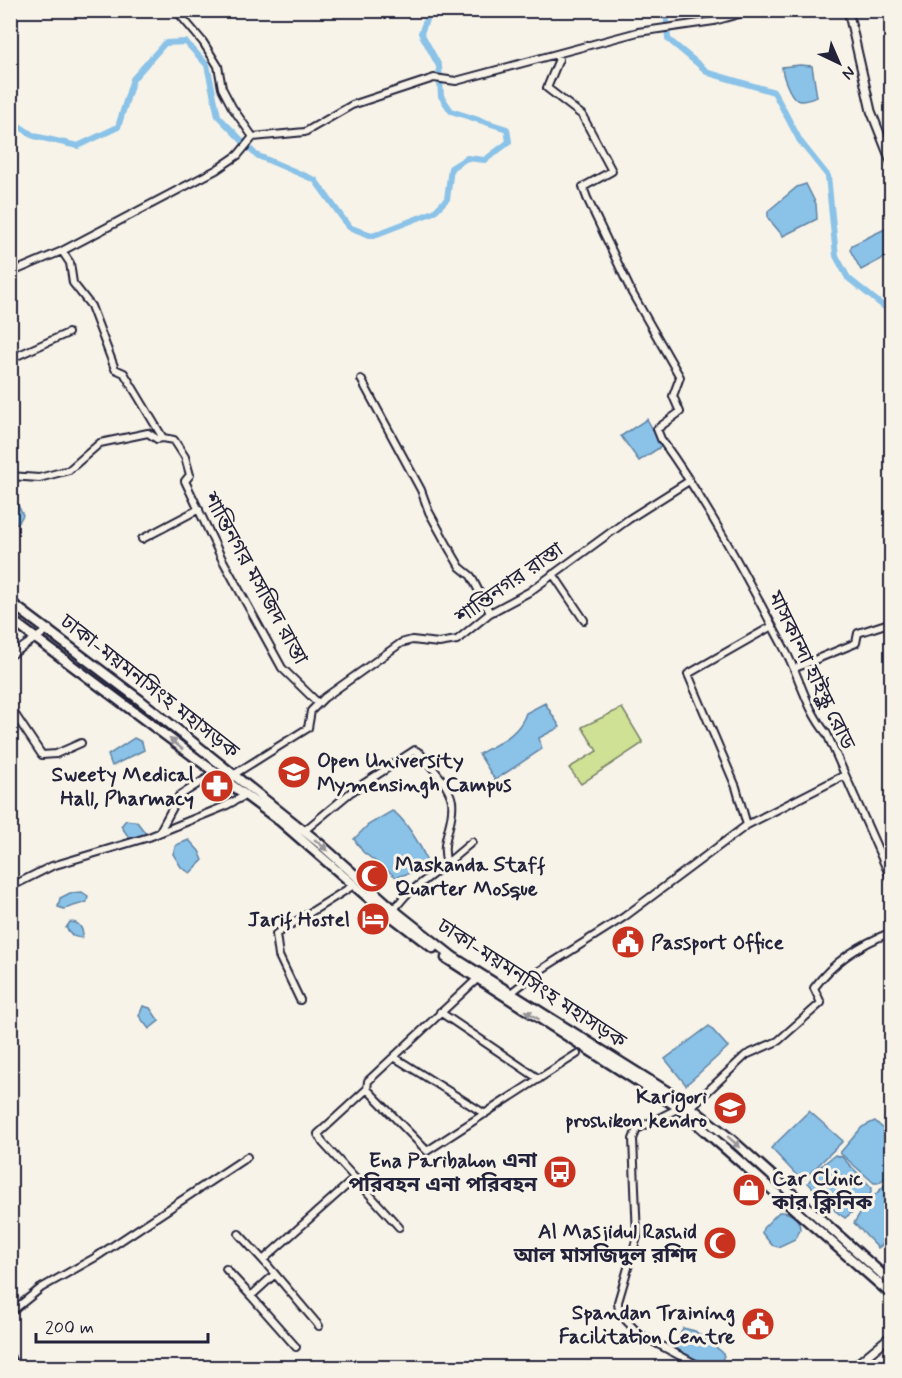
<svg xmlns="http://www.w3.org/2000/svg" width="902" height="1378" viewBox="0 0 902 1378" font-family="Mynerve,'Noto Sans Bengali',sans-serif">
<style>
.green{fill:#cfe195;stroke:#788268;stroke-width:1.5}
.water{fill:#8ac2e8;stroke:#6082a3;stroke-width:1.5}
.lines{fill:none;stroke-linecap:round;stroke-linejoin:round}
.canal{stroke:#8ac2e8;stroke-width:6}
.minor-casing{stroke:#22223b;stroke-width:10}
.tertiary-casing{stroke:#22223b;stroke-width:11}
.secondary-casing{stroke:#22223b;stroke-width:13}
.minor{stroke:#f7f3e8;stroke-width:6}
.tertiary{stroke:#f7f3e8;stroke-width:7}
.secondary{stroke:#f7f3e8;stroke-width:8}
.oneway{fill:#97959a}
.labels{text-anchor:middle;stroke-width:6;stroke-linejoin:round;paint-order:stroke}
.street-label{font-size:21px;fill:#22223b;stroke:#f7f3e8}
.poi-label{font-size:21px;font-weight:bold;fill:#22223b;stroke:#f7f3e8;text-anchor:end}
</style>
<rect width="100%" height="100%" fill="#f7f3e8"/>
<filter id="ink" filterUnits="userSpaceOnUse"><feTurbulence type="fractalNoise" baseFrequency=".0167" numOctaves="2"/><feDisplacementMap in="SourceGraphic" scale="12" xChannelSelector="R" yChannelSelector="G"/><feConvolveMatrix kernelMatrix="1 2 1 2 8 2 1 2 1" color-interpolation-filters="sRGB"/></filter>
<g filter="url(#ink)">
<path class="green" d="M622 708 643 743 581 784 569 768 597 751 582 727Z"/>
<path class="water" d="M800 65 812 66 817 97C811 99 803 103 797 100 789 95 782 74 782 67Z
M806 184 816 204 817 219 783 236 768 218V211L797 187Z
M891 226V254L861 270 850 250 852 245Z
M647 419 662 446 639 461 621 436Z
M11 492 23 515 19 522 11 526Z
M545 703 560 727 539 738 542 749 495 780 479 754C498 743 519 735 526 713Z
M134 738 142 742 144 750 112 766 108 755Z
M392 811C402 815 423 848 426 860L417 871 396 877 363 852 354 839 368 825Z
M126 820 137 822 147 835 130 839 121 826Z
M189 840 199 851 203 860 190 873 181 867 173 854 176 845Z
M82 892 88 896 87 902 64 909 58 907 60 898 70 893Z
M70 922C78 922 82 927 83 934L81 938 73 936 66 928Z
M143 1006 150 1008 159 1021 149 1029 139 1016Z
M709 1026 728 1047 686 1085 665 1059Z
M809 1111 843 1141 802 1181 771 1148Z
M875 1121 891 1136 892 1173 878 1183H874L840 1153 862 1127Z
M835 1155 842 1157 872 1188 869 1198 845 1218 834 1210 808 1183 817 1169Z
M887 1183 891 1185V1239L878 1248 854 1223 865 1205Z
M779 1212C789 1211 800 1218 800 1229L795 1239 778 1247 772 1245 762 1233 763 1228Z
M683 1328 695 1331 722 1352 724 1356 718 1367H706L673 1351Z"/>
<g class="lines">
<path class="canal" d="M666 10 668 39 709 73 774 92 800 141 828 176 836 256 848 278 892 313
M10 120 34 136 78 146 118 127 133 79 165 43 186 42 207 65 218 116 256 155 315 180 349 227 372 236 434 212 447 199 451 168 467 158 485 160 509 142 507 129 451 111 441 96 439 66 421 33 430 10"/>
<defs>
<path id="minor" d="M176 10 203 42 218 66 222 88 232 107 253 137
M555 55 559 59 547 88 582 115 612 171 583 187 587 198 632 293 680 377 673 396 680 412 657 429 661 439C708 504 746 576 784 648 801 679 805 707 827 734L892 881
M62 251 70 263 73 283 91 306 115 369 124 373 163 438 174 440 185 457 190 475 185 481 221 557 282 668 318 703
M10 273 62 251 216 170 238 155 253 137 305 132 352 105 434 78 456 81 638 32 714 21 753 10
M10 359 68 333
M361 379 421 490 429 512 450 550 460 567 471 576 490 613
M10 476 39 478 69 470 100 443 148 433 157 439 163 438
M142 539 199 509
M553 574 584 620
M772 626 688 674 736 787 747 825 845 775
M10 656 49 629
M795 668 856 643 858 633 892 622
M10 707 42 755 56 754 81 743
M233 775 308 728 311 711 324 698 401 643 412 640 439 643 457 640 490 613 529 592 629 519 689 481
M160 831 179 796 215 773
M304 831 351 792 415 750 420 753C430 766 449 784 452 801 455 823 439 841 447 863L406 895 394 909
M447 863 472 842
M10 887 52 866 149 837 223 807 246 795
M512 992 539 971 624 917 747 825
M300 1000 279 956 276 934 354 885
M440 1012 539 1079
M394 1057 485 1114
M367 1089 427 1151 577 1054
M691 1107 746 1055 778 1041 821 1003 814 988C834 961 860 944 892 932
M679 1108 637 1129 633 1139 637 1237 618 1302 619 1313 639 1334 703 1368
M399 1227 323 1143 318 1134 367 1089 368 1081 476 980
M239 1234 263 1260
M226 1269 251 1296
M275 1274 251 1296 296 1347
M10 1313 41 1288 96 1257 247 1157
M319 1326 263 1260 355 1178
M10 1356 16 1368"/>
<path id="tertiary" d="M848 10 871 111 892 164
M852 1368 892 1335"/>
<path id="secondary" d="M10 602 140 700 319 843 400 915 453 957 684 1102 732 1140 892 1283
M10 619 280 821 378 906 433 948
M446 958 679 1108 892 1295"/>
</defs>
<use href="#minor" class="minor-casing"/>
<use href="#tertiary" class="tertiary-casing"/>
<use href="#secondary" class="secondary-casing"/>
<use href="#minor" class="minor"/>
<use href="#tertiary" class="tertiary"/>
<use href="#secondary" class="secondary"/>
</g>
<defs><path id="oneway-solid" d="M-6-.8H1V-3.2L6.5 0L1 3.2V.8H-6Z" transform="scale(1.5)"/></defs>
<g class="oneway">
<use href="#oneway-solid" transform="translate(176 744) rotate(-141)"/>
<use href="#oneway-solid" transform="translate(321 845) rotate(41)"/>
<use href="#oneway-solid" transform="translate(532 1015) rotate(-148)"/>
<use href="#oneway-solid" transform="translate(734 1142) rotate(41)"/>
</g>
</g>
<defs>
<symbol id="university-disc" viewBox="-11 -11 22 22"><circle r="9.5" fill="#c8321e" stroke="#f7f3e8"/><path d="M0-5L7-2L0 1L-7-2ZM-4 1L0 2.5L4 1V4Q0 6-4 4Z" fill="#fff"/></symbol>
<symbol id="pharmacy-disc" viewBox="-11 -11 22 22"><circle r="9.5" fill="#c8321e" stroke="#f7f3e8"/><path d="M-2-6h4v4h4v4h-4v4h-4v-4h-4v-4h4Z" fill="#fff"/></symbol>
<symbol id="mosque-disc" viewBox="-11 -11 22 22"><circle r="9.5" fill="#c8321e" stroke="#f7f3e8"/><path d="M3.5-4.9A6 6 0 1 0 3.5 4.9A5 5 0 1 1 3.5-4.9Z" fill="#fff"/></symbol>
<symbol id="hotel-disc" viewBox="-11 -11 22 22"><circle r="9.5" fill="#c8321e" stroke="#f7f3e8"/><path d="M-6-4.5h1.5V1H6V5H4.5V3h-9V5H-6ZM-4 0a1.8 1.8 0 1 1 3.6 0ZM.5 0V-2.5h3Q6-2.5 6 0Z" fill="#fff"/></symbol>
<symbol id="civic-disc" viewBox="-11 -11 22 22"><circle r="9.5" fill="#c8321e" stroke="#f7f3e8"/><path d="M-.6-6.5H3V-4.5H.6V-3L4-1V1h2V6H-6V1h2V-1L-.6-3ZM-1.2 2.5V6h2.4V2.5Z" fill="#fff"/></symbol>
<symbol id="bus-disc" viewBox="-11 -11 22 22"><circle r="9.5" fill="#c8321e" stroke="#f7f3e8"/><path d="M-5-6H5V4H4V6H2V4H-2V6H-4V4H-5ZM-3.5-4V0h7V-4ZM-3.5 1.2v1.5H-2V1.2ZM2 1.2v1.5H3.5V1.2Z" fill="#fff"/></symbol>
<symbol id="shop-disc" viewBox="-11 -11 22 22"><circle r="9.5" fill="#c8321e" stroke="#f7f3e8"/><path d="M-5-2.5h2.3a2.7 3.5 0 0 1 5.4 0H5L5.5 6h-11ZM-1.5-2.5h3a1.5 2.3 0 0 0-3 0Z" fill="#fff"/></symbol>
</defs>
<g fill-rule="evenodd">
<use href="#university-disc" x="275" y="753" width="38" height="38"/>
<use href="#pharmacy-disc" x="198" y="767" width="38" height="38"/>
<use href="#mosque-disc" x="353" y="857" width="38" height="38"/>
<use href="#hotel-disc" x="354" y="900" width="38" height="38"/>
<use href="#civic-disc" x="609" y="923" width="38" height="38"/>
<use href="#university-disc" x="711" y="1089" width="38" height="38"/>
<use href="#bus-disc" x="541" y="1153" width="38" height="38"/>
<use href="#shop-disc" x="730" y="1171" width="38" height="38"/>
<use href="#mosque-disc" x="701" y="1224" width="38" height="38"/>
<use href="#civic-disc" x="739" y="1305" width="38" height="38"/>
</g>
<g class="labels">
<g class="street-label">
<text transform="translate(256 578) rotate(61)" y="7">শান্তিনগর মসজিদ রাস্তা</text>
<text transform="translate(509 583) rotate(-35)" y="7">শান্তিনগর রাস্তা</text>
<text transform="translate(812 670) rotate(64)" y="7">মাসকান্দা হাইস্কুল রোড</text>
<text transform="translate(150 686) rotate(38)" y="7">ঢাকা-ময়মনসিংহ মহাসড়ক</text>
<text transform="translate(532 983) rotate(33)" y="7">ঢাকা-ময়মনসিংহ মহাসড়ক</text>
</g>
<g class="poi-label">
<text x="317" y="767" text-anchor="start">Open University<tspan x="317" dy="24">Mymensingh Campus</tspan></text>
<text x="194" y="781">Sweety Medical<tspan x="194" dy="24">Hall, Pharmacy</tspan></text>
<text x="395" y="871" text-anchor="start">Maskanda Staff<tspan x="395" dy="24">Quarter Mosque</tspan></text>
<text x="350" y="926">Jarif Hostel</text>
<text x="651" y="949" text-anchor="start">Passport Office</text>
<text x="707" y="1103">Karigori<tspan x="707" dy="24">proshikon kendro</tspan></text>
<text x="537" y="1167">Ena Paribahon এনা<tspan x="537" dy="24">পরিবহন এনা পরিবহন</tspan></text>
<text x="772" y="1185" text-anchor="start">Car Clinic<tspan x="772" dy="24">কার ক্লিনিক</tspan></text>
<text x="697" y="1238">Al Masjidul Rashid<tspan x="697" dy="24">আল মাসজিদুল রশিদ</tspan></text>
<text x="735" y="1319">Spandan Training<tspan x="735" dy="24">Facilitation Centre</tspan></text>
</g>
</g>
<rect width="902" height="1378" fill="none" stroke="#f7f3e8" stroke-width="36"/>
<rect x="18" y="18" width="866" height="1342" fill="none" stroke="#22223b" stroke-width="2" filter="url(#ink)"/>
<g transform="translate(839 63) rotate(136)" stroke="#f7f3e8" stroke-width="4.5" paint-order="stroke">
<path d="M0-4.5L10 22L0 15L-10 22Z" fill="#22223b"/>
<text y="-9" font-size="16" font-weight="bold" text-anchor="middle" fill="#22223b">N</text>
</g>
<path d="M36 1333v9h172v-9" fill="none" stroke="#22223b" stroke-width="3"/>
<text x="45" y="1333" font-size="18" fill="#22223b" stroke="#f7f3e8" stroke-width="4.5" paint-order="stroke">200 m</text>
</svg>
